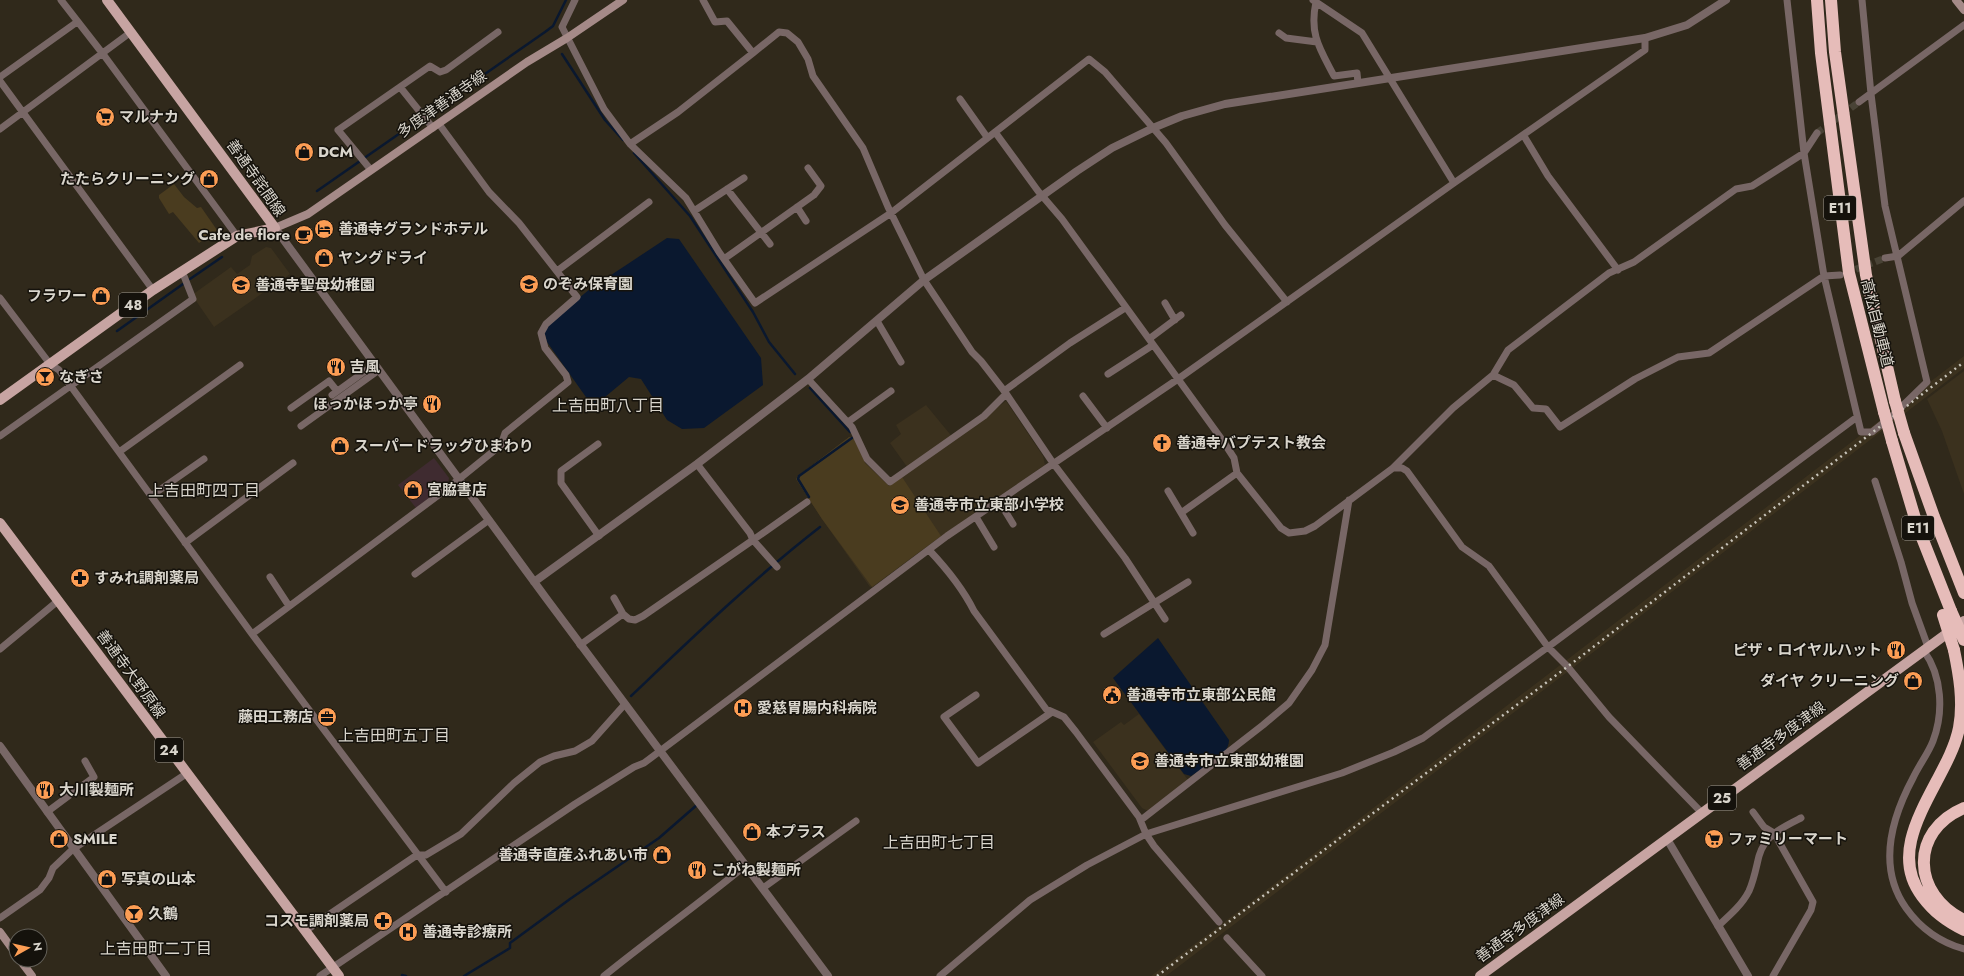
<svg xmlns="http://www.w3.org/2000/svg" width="1964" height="976" viewBox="0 0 1964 976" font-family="Jost,'Noto Sans JP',sans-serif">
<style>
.commercial{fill:#3f2b30}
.built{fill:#3b311e}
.green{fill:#4a3c1f}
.water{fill:#0a182f}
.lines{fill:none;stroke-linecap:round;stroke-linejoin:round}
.stream{stroke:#0a182f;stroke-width:2.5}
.minor-tunnel{stroke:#494336;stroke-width:7;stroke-dasharray:7 3.5;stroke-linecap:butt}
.minor{stroke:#786766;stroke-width:7}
.tertiary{stroke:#786766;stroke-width:8}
.secondary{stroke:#a58a88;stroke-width:8}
.primary{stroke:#c7a4a2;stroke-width:10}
.motorway{stroke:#e6bcb9;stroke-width:12}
.rail{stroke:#c8c4ba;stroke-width:2.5;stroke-dasharray:2 4;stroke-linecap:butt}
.motorway-bridge{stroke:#e6bcb9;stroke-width:12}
.labels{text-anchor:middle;stroke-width:3;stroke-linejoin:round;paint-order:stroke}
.shield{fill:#15120c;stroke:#9e9a92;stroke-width:1}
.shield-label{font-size:14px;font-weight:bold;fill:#d9d5cc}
.street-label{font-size:15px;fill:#d9d5cc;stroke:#15120c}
.poi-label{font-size:15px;font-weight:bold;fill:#d9d5cc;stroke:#15120c;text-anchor:start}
.neighbourhood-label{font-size:16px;fill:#d9d5cc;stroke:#15120c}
</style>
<rect width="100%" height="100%" fill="#30291b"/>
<path class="commercial" d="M434 458 449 478 448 483 416 508 398 485Z"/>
<path class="built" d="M266 247 271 248 290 274 214 327 192 295 231 267 237 274 250 265 252 256Z
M1964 356V368L1570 670 1166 976H1151L1219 926Z
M1964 371V494L1942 431 1927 399Z
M1006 401 1043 456 1045 465 920 551 874 586 870 587 822 519 796 479 798 476 849 437H854L865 463 889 486 910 471 890 443 901 434 896 425 926 405 954 439Z
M1139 714 1188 780 1148 811 1142 808 1093 742 1121 722 1124 725Z"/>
<path class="green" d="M174 184 184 197 197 208 201 207 217 230 199 243 173 212 169 214 159 198V195Z
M849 437H854L865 463 889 486 902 477 941 536 872 587 822 519 796 479 798 476Z"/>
<path class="water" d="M667 238 679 239 761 358 763 385 704 428 682 429 667 420 641 379 629 377 593 407 547 342 544 331 547 324 590 289Z
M1158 638 1229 740C1229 757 1204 767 1191 776L1184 774 1113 678Z"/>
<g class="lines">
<path class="stream" d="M562 54 605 120 623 140
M634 153 690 216 753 312 769 342 795 374
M317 191 545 32 553 26 566 0
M190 279 222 257
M117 331 183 284
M810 388 850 432
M809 497 798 479 799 476 852 438
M631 696C692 638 753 579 820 527
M402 975 406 976
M464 976 510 948V943L570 899 659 838 698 804"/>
<path class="minor-tunnel" d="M1817 133 1859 102
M1846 273 1885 258"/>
<path class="minor" d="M61 0 103 54 237 236
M575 0 562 27 604 109 630 144 686 198 719 252 755 303 891 213 1089 59 1105 72 1166 143 1225 225 1287 302
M703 0 715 22 727 21 753 53 779 32 787 33 798 42 808 59 813 76 863 148 888 207 924 280 972 352 981 361 1005 392 1053 463 1125 558 1165 619
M1313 0 1362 33 1454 183
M1787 0 1804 153 1824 276 1861 432H1872L1892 416 1927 382 1885 206 1871 94 1862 0
M1316 2C1309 34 1320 49 1334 76L1357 73 1358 83
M1279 33 1286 38 1317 42
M0 77 77 22
M0 81 153 290
M400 87 433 128
M960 99 987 137
M1859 102 1964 25
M0 129 131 32
M995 132 1038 191 1062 219 1223 441 1234 458 1237 473 1281 528 1289 533 1305 531 1315 526 1393 468 1453 408 1493 375 1508 350 1609 273 1634 262 1736 189 1752 186 1804 153 1817 133
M1524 136 1548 176 1618 270
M630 144 678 112 753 53
M371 170 338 130 430 66 440 72 446 70 498 32
M727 189 770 244
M797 207 806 221
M694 211 744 178
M1885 258 1898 256 1964 201
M724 259 814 195 821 186 808 168
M557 271 649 202
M0 298 50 364 59 370 252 634 446 892
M1165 303 1175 320
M877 321 901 362
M1149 339 1181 315
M1108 374 1153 345
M1493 375 1514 385 1533 408 1546 409 1560 427 1635 379 1678 357 1709 353 1824 276 1840 275
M808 379 852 427 867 459 890 482 984 416 1006 394
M1004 391 1070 343 1125 308
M332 395 375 364
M1083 396 1107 428
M291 408 329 381 337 391
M848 422 891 391
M301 426 379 370
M0 436 193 299 182 271
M598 444 561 471V483L599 536
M119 452 240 365
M1393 468H1402L1407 471 1462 547 1489 566 1548 647 1567 666 1609 717 1702 813
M1875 481 1901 562 1912 603 1928 647
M1168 491 1193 533
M151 496 204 459
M999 501 1013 524
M1181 513 1237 473
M976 517 994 547
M185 543 293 463
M929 550C947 569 962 587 974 611L1046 709 1064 717 1076 732 1139 817 1146 834 1154 846 1219 922
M777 567 753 540 807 502
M415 574 489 520
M270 577 289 606
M614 598 623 614
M252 634 448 488 501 445 505 433 568 382 566 375 545 348 541 333 546 324 577 297 519 223 489 192 439 124
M1104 634 1188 582
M580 645 623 614 629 619 635 620 643 616 753 540 750 533 697 464
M0 649 59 600
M1924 651C1942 676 1944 712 1933 741 1928 754 1919 765 1913 778 1891 819 1877 867 1906 908 1921 929 1939 942 1964 949
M976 695 944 717 978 763 1052 712
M47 812 94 777 85 761
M1753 812 1764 827 1774 833 1813 902 1811 910 1773 976
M1141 820 1263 725 1289 703 1312 670 1325 645 1349 500
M763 888 856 821
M0 918 40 890 49 878 53 868 73 849 186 774
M1718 926C1729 916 1742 905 1749 891 1754 880 1756 868 1759 856 1765 835 1783 827 1801 818
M305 931 417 855H426L461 834 514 783 540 762 554 756 575 751 592 741 625 704
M1227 938 1262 976
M320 976 575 804 634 767 644 763 947 536 1178 379 1454 183 1645 50V38
M604 976C651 938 700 903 746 865
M940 976 1030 900 1087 865 1146 834 1342 773 1394 752 1423 738 1548 647 1857 417"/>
<path class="tertiary" d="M275 228 546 598 828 976
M534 582 697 464 808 379 924 280 1077 171 1112 148 1153 128 1182 116 1225 104 1645 38 1687 25 1726 0
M0 746 166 976
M1667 839 1748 976"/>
<path class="secondary" d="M1956 0 1964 10
M275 228 308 214 527 62 567 38 623 0
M0 932 16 954
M20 960 32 976"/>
<path class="primary" d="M0 400 153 290 237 236 275 228 107 0
M0 523 339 976
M1480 976 1964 621"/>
<path class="motorway" d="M1817 0 1821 53 1849 273 1884 412
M1831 0 1835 52 1866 275 1895 401
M1904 433 1934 517 1964 593
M1892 441 1917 525 1951 611
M1954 650C1959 674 1964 702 1959 728 1949 780 1881 842 1922 896 1934 912 1946 921 1964 930
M1964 808C1909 831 1912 895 1964 920"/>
<path class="rail" d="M1157 976 1579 658 1964 362"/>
<path class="motorway-bridge" d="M1895 401 1904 433
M1884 412 1892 441
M1951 611 1964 640
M1943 615 1954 650"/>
</g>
<defs>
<symbol id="supermarket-disc" viewBox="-11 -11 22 22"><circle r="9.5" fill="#fc9d54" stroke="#15120c"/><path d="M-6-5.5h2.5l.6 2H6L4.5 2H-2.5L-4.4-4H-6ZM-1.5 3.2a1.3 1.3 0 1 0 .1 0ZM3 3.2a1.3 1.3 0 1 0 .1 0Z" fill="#111"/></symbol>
<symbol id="shop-disc" viewBox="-11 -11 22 22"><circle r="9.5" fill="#fc9d54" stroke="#15120c"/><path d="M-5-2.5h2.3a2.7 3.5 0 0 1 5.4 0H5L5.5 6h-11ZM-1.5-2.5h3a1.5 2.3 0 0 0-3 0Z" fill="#111"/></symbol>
<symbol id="hotel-disc" viewBox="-11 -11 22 22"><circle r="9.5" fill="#fc9d54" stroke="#15120c"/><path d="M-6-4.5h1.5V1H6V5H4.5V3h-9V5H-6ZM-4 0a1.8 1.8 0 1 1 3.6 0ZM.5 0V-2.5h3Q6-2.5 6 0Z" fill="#111"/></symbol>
<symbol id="cafe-disc" viewBox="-11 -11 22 22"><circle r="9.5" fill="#fc9d54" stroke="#15120c"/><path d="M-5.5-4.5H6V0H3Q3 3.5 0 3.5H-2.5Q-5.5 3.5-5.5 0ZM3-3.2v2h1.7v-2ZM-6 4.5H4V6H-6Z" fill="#111"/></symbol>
<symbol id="school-disc" viewBox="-11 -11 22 22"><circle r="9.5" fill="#fc9d54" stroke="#15120c"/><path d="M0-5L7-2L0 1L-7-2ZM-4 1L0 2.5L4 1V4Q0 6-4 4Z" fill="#111"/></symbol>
<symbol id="restaurant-disc" viewBox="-11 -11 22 22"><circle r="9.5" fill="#fc9d54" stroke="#15120c"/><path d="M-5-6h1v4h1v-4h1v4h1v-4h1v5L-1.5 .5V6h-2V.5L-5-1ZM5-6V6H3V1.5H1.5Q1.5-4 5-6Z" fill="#111"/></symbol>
<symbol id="bar-disc" viewBox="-11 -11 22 22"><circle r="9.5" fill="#fc9d54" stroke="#15120c"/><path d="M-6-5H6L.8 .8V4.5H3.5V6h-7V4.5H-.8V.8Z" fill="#111"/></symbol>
<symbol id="church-disc" viewBox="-11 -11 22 22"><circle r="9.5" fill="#fc9d54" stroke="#15120c"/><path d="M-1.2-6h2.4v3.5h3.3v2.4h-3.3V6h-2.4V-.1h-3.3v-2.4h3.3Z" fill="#111"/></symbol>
<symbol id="pharmacy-disc" viewBox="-11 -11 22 22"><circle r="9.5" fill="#fc9d54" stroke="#15120c"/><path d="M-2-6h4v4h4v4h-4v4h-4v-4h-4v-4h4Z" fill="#111"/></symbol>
<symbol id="civic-disc" viewBox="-11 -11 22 22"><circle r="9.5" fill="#fc9d54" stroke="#15120c"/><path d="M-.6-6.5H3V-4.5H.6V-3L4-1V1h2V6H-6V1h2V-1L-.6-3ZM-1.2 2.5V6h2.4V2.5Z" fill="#111"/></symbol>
<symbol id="hospital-disc" viewBox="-11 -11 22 22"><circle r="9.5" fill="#fc9d54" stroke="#15120c"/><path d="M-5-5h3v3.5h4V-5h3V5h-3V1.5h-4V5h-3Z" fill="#111"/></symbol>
<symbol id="office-disc" viewBox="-11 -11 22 22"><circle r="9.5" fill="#fc9d54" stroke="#15120c"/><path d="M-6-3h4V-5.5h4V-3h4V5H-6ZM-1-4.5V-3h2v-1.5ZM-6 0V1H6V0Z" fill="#111"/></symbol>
</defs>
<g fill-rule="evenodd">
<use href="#supermarket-disc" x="94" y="106" width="22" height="22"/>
<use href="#shop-disc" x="293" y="141" width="22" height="22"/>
<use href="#shop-disc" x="198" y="168" width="22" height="22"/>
<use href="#hotel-disc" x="313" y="218" width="22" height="22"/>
<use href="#cafe-disc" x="293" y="224" width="22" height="22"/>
<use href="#shop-disc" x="313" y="247" width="22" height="22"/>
<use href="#school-disc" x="518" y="273" width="22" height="22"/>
<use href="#school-disc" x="230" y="274" width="22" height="22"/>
<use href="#shop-disc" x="90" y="285" width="22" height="22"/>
<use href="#restaurant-disc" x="325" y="356" width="22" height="22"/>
<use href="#bar-disc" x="34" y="366" width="22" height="22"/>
<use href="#restaurant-disc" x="421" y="393" width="22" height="22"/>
<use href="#church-disc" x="1151" y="432" width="22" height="22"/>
<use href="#shop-disc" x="329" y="435" width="22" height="22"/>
<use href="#shop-disc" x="402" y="479" width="22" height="22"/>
<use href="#school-disc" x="889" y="494" width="22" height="22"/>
<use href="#pharmacy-disc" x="69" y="567" width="22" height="22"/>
<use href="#restaurant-disc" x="1885" y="639" width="22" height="22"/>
<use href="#shop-disc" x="1902" y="670" width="22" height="22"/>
<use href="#civic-disc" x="1101" y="684" width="22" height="22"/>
<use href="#hospital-disc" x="732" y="697" width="22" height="22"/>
<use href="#office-disc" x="316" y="706" width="22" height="22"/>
<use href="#school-disc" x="1129" y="750" width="22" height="22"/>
<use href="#restaurant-disc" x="34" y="779" width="22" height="22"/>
<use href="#shop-disc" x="741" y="821" width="22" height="22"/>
<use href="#shop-disc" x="48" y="828" width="22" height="22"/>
<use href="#supermarket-disc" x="1703" y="828" width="22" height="22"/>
<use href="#shop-disc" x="651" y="844" width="22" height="22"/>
<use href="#restaurant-disc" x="686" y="859" width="22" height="22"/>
<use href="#shop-disc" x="96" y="868" width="22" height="22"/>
<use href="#bar-disc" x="123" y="903" width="22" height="22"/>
<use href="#pharmacy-disc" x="372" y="910" width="22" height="22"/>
<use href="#hospital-disc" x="397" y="921" width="22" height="22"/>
</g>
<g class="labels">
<g class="shield">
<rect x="1824" y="196" width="32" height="24" rx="3"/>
<rect x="119" y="293" width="28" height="24" rx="3"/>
<rect x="1902" y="516" width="32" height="24" rx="3"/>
<rect x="155" y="738" width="28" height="24" rx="3"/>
<rect x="1708" y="786" width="28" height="24" rx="3"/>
</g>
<g class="shield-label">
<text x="1840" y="213">E11</text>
<text x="133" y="310">48</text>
<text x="1918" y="533">E11</text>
<text x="169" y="755">24</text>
<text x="1722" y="803">25</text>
</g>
<g class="street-label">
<text transform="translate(442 104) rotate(-35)" y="5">多度津善通寺線</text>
<text transform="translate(256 178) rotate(55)" y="5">善通寺詫間線</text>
<text transform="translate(1877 323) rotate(76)" y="5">高松自動車道</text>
<text transform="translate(131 674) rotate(54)" y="5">善通寺大野原線</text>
<text transform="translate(1781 736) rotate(-36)" y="5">善通寺多度津線</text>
<text transform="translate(1520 928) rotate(-36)" y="5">善通寺多度津線</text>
</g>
<g class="poi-label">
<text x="119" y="122">マルナカ</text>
<text x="318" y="157">DCM</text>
<text x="195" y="184" text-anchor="end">たたらクリーニング</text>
<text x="338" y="234">善通寺グランドホテル</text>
<text x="290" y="240" text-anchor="end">Cafe de flore</text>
<text x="338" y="263">ヤングドライ</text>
<text x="543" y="289">のぞみ保育園</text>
<text x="255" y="290">善通寺聖母幼稚園</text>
<text x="87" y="301" text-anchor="end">フラワー</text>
<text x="350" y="372">吉風</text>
<text x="59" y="382">なぎさ</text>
<text x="418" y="409" text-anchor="end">ほっかほっか亭</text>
<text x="1176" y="448">善通寺バプテスト教会</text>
<text x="354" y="451">スーパードラッグひまわり</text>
<text x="427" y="495">宮脇書店</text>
<text x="914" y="510">善通寺市立東部小学校</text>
<text x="94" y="583">すみれ調剤薬局</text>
<text x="1882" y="655" text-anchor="end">ピザ・ロイヤルハット</text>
<text x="1899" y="686" text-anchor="end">ダイヤ クリーニング</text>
<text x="1126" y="700">善通寺市立東部公民館</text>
<text x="757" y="713">愛慈胃腸内科病院</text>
<text x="313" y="722" text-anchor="end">藤田工務店</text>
<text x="1154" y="766">善通寺市立東部幼稚園</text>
<text x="59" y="795">大川製麺所</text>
<text x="766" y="837">本プラス</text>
<text x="73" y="844">SMILE</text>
<text x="1728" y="844">ファミリーマート</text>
<text x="648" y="860" text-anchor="end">善通寺直産ふれあい市</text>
<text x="711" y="875">こがね製麺所</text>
<text x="121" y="884">写真の山本</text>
<text x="148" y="919">久鶴</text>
<text x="369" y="926" text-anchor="end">コスモ調剤薬局</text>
<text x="422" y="937">善通寺診療所</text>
</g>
<g class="neighbourhood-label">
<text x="608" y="411">上吉田町八丁目</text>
<text x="204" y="496">上吉田町四丁目</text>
<text x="394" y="741">上吉田町五丁目</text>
<text x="939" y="848">上吉田町七丁目</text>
<text x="156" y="954">上吉田町二丁目</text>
</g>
</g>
<g transform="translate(28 948) rotate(82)"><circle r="19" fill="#15120c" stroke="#636059"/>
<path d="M0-3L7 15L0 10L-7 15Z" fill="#fc9d54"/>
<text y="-6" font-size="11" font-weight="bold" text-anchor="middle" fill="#d9d5cc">N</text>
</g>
</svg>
